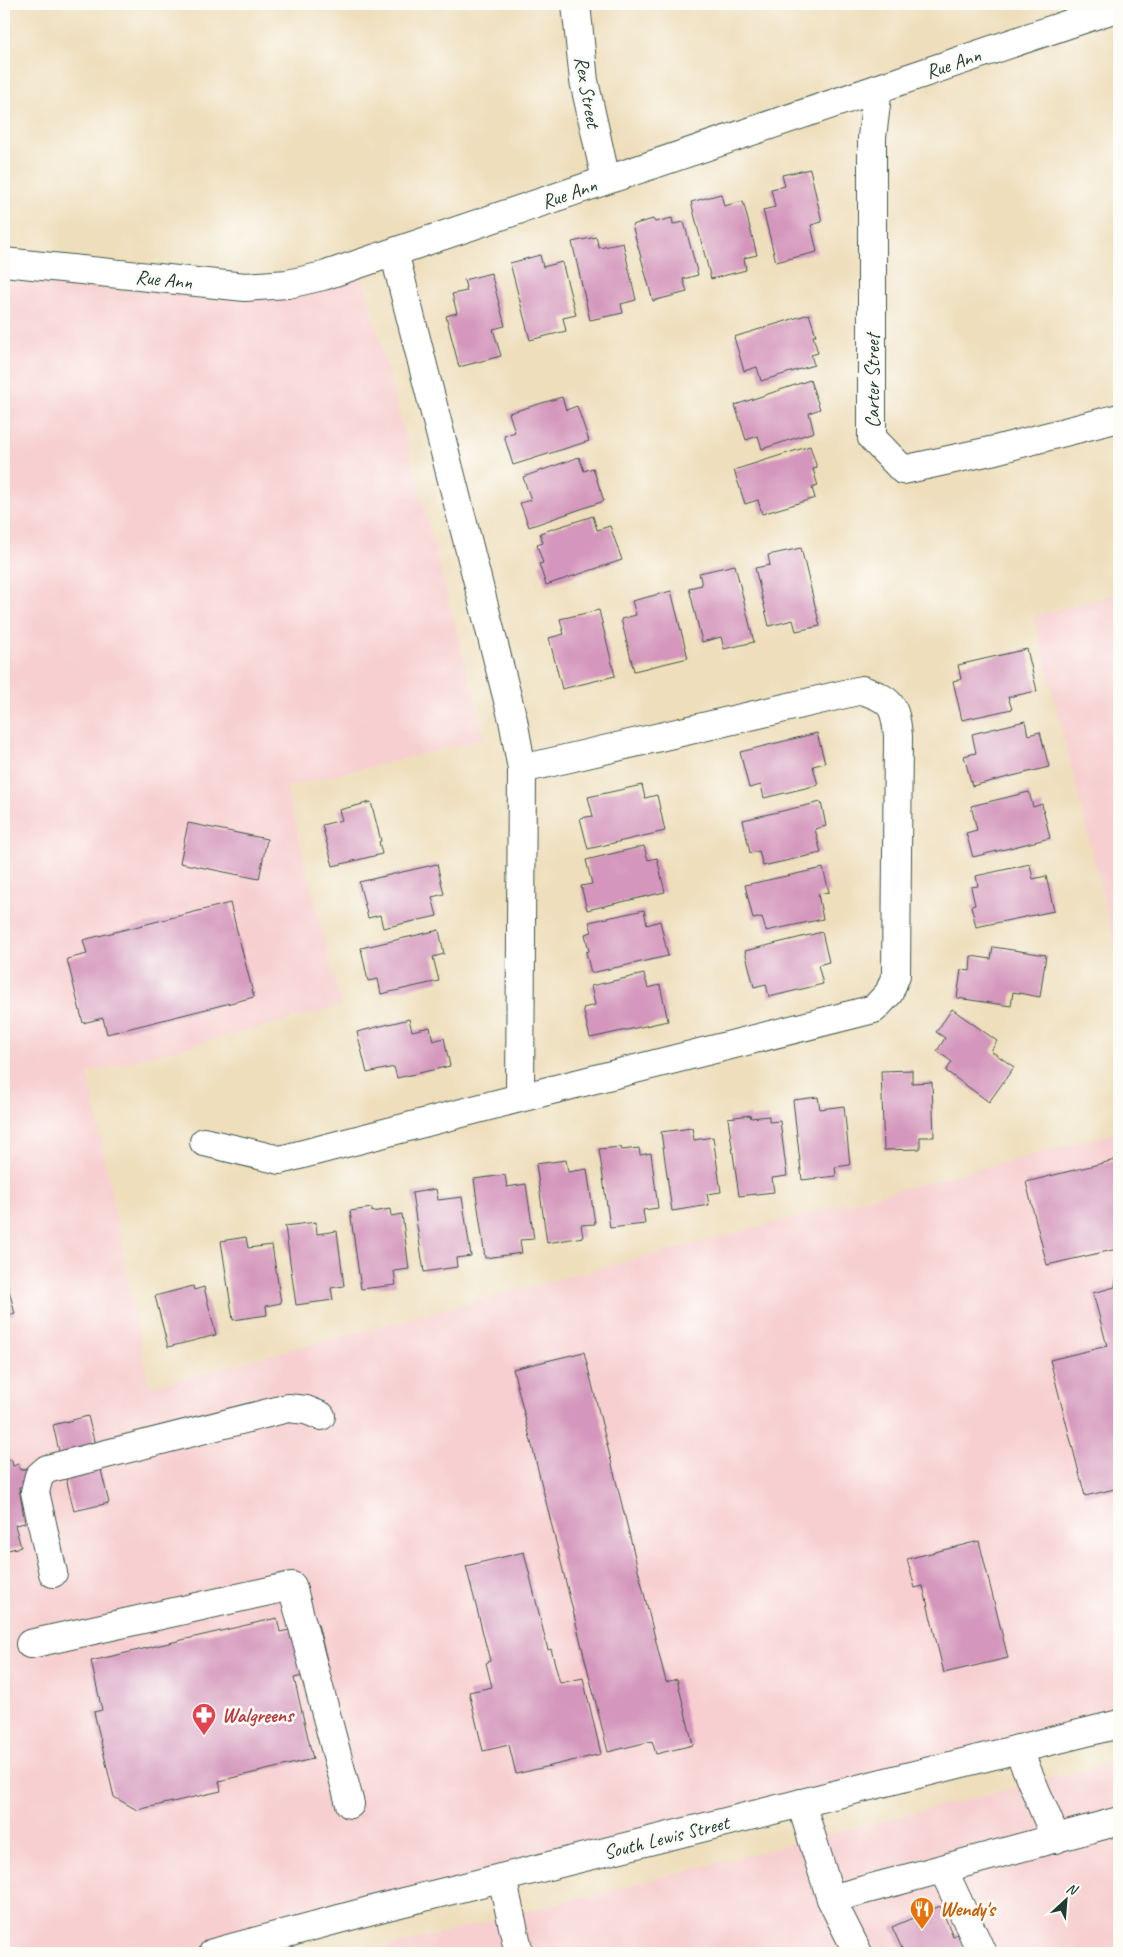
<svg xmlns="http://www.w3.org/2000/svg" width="1123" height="1957" viewBox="0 0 1123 1957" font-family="Caveat,sans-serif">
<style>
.built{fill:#f7cfd0}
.building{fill:#d496bc}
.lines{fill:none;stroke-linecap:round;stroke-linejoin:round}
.minor-casing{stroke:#3e5548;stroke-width:30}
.major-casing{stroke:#3e5548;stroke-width:30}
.minor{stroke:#fff;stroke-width:28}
.major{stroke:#fff;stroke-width:28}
.labels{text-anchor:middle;stroke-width:5;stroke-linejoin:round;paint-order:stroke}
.street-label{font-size:20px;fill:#1f3d34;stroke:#fdfcf7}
.health-label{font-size:20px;font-weight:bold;fill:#be3a42;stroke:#fdfcf7;text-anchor:start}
.food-label{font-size:20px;font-weight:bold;fill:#c56008;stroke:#fdfcf7;text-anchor:start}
</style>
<rect width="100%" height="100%" fill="#fdfcf7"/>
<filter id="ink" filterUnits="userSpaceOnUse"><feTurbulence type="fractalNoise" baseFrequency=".02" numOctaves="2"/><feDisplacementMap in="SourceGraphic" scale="10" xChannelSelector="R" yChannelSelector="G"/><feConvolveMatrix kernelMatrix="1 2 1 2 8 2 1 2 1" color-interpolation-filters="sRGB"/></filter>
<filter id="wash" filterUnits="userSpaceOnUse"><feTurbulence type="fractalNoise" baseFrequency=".0096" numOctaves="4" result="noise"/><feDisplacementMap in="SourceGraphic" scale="20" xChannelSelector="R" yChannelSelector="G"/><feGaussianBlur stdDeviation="1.12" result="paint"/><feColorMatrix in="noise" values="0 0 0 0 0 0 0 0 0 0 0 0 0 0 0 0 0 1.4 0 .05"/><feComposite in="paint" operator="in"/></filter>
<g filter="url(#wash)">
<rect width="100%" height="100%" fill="#eedebc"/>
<path class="built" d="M363 277 485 739 286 787 341 1006 88 1073 149 1387 1119 1132V1726L199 1953H4V281L252 300Z
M1119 594V960L1034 616Z
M1119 1761V1953H364Z"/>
<g id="blocks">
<path class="building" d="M810 169 822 222 811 225 817 252 776 262 763 210 775 207 771 189 785 186 782 175Z
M721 194 724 206 743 201 757 255 744 258 746 270 711 279 691 202Z
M672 218 673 224 684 222 698 275 683 279 687 292 653 301 632 225 653 219 655 222Z
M596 237 599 248 623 243 636 300 621 304 623 313 590 320 572 242Z
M540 255 543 267 562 262 576 315 563 318 566 331 530 340 510 263Z
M491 273 505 326 493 329 501 356 459 367 446 316 457 313 452 294 467 291 464 280Z
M809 314 816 335 813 336 818 353 811 355 814 365 761 381 757 367 744 371 734 337Z
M810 380 820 409 809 413 814 432 762 449 758 436 746 440 735 405Z
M562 397 566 410 577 406 589 441 513 465 504 436 515 432 509 413Z
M810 446 817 468 813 469 818 486 812 488 815 498 762 514 758 500 745 504 734 470Z
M579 457 584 471 593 468 604 501 529 527 520 503 531 500 523 477Z
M593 516 597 530 610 526 622 560 546 585 539 564 543 563 537 545 543 543 540 533Z
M801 548 820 626 796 631 793 620 769 626 755 568 770 565 768 555Z
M735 565 754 642 724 649 721 637 702 642 689 588 702 585 699 573Z
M671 591 688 658 634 671 621 619 636 615 632 601Z
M599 610 615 676 562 689 549 638 564 634 560 619Z
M1027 649 1037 691 1008 697 1012 709 962 720 953 681 961 679 958 665Z
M1025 721 1028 735 1040 732 1049 767 972 786 964 756 976 753 972 734Z
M817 733 825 763 813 766 818 785 764 798 761 785 749 788 740 752Z
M642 785 645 798 657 795 665 831 588 849 580 818 593 816 588 797Z
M1029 792 1033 807 1042 804 1050 838 973 857 966 833 977 830 971 806Z
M371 802 381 841 379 842 382 854 333 866 322 825 342 820 339 810Z
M821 802 826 826 815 829 821 853 763 866 759 851 750 853 743 820Z
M188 823 267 839 259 879 180 863Z
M644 846 648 860 657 858 665 892 587 910 581 886 592 884 586 860Z
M437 864 444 894 432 897 437 916 383 928 380 915 368 918 359 882Z
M1030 864 1033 879 1046 876 1054 911 976 927 971 906 975 905 971 887 978 886 976 876Z
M823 868 829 892 818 894 823 919 766 931 762 917 753 919 745 885Z
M230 903 254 997 107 1034 103 1018 83 1023 67 959 87 954 83 940Z
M644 910 647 925 660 921 668 956 591 973 586 952 589 951 585 934 592 932 589 922Z
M439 930 444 954 433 957 439 981 381 994 378 979 368 981 361 948Z
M822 932 829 962 818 965 823 984 769 997 766 984 754 987 745 951Z
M993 947 1046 955 1040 997 1013 992 1011 1006 957 998 961 970 970 971 971 956 991 959Z
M644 974 648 988 660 985 668 1021 590 1038 583 1008 595 1005 591 986Z
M952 1009 997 1041 991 1051 1014 1067 989 1102 946 1071 952 1062 937 1051 945 1038 936 1032Z
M409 1019 412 1031 430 1027 433 1041 444 1038 450 1066 397 1078 394 1067 367 1073 357 1032Z
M912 1070V1083L932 1082 934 1137H920V1149L884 1150 881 1071Z
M818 1097 820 1109 844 1106 850 1165 835 1167 836 1176 802 1180 793 1100Z
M750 1115 751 1118 769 1116V1122L780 1121 787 1176 772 1178 774 1192 739 1196 728 1118Z
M692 1128 694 1140 713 1137 721 1192 707 1194 709 1205 672 1211 661 1132Z
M621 1147 622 1150 639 1148 640 1155 651 1153 658 1208 643 1210 645 1224 610 1228 599 1149Z
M1119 1159V1256L1117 1249 1047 1265 1026 1182Z
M566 1160 568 1172 587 1169 595 1224 581 1225 583 1237 547 1243 536 1164Z
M505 1175 507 1187 526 1184 534 1239 520 1240 522 1253 485 1258 474 1179Z
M436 1189 438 1200 462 1197 471 1256 456 1258 457 1267 424 1272 412 1193Z
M372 1208V1212L390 1209 391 1216 402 1214 409 1269 394 1271 396 1285 361 1289 350 1211Z
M316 1222 317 1234 337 1231 344 1286 331 1288 333 1300 296 1305 285 1226Z
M246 1237 248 1248 272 1245 281 1303 266 1306 267 1315 233 1320 221 1241Z
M1118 1269 1119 1488 1085 1496 1050 1360 1107 1346 1093 1293 1115 1287Z
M4 1270 15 1314 4 1317Z
M193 1286 194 1290 204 1287 216 1335 168 1347 155 1296Z
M584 1352 666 1682 677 1679 693 1745 656 1754 652 1741 608 1752 513 1369Z
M88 1416 109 1503 74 1511 64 1470 22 1480 24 1486 19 1487 25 1523 15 1525 21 1547 4 1551V1440L9 1460H12L13 1466 18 1464 20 1470 61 1460 53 1425Z
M979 1541 1008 1658 944 1673 923 1586 915 1588 907 1559Z
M524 1552 548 1650 551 1649 560 1683 583 1678 601 1754 516 1774 509 1745 483 1751 469 1692 492 1687 486 1663 490 1661 466 1566Z
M277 1618 280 1632 318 1624 329 1670 294 1678 313 1759 219 1781 221 1791 137 1810 114 1797 94 1712 102 1710 91 1661Z
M940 1906 953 1936 960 1933 973 1953H904L892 1927Z"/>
</g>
</g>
<g filter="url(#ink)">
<use href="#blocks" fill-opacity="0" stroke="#3e5548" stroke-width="1"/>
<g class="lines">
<defs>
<path id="minor" d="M576 4 584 81 606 180
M878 88 872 137V438L903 470 995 450 1119 418
M394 252 513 720 522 769 520 1098
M4 262 245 287 288 284 323 276 1119 7
M204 1142 280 1160 520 1098 874 1009 889 993 896 975 898 736C895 705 892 700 862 690L522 769
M53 1573 35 1492 39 1476 47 1469 288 1408 306 1410 321 1416
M30 1644 292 1586 350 1804
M1018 1749 1056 1839
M801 1803 831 1899 858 1953
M943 1869 982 1953
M502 1878 519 1953
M831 1899 1119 1821"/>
<path id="major" d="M213 1953 380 1908 1119 1724"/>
</defs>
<use href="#minor" class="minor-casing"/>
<use href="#major" class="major-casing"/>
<use href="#minor" class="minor"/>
<use href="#major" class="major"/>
</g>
</g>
<defs>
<symbol id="pharmacy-pin" viewBox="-11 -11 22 30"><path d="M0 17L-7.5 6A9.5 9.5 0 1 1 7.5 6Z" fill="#e0444e" stroke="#fdfcf7"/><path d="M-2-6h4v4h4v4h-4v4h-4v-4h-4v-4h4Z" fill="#fff"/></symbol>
<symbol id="restaurant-pin" viewBox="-11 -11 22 30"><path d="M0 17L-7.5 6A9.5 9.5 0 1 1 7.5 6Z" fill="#e8710a" stroke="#fdfcf7"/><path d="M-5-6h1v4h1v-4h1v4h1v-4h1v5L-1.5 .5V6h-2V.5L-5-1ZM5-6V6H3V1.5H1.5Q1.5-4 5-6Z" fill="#fff"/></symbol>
</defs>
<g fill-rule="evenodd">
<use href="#pharmacy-pin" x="190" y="1701" width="28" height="38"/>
<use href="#restaurant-pin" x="908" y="1895" width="28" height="38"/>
</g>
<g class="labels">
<g class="street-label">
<text transform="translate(953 63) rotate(-19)" y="7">Rue Ann</text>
<text transform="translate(588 92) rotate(80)" y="7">Rex Street</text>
<text transform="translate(569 193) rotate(-19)" y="7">Rue Ann</text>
<text transform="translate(164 279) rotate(6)" y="7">Rue Ann</text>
<text transform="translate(872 381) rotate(-90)" y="7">Carter Street</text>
<text transform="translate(666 1837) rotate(-14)" y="7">South Lewis Street</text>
</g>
<g class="health-label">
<text x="222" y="1722">Walgreens</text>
</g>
<g class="food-label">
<text x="940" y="1916">Wendy's</text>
</g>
</g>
<rect width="1123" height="1957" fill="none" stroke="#fdfcf7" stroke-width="20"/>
<g transform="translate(1066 1900) rotate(26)" stroke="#fdfcf7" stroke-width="4" paint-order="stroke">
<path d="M0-4L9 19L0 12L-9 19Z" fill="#1f3d34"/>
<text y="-8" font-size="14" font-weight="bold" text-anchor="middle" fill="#1f3d34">N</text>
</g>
</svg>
